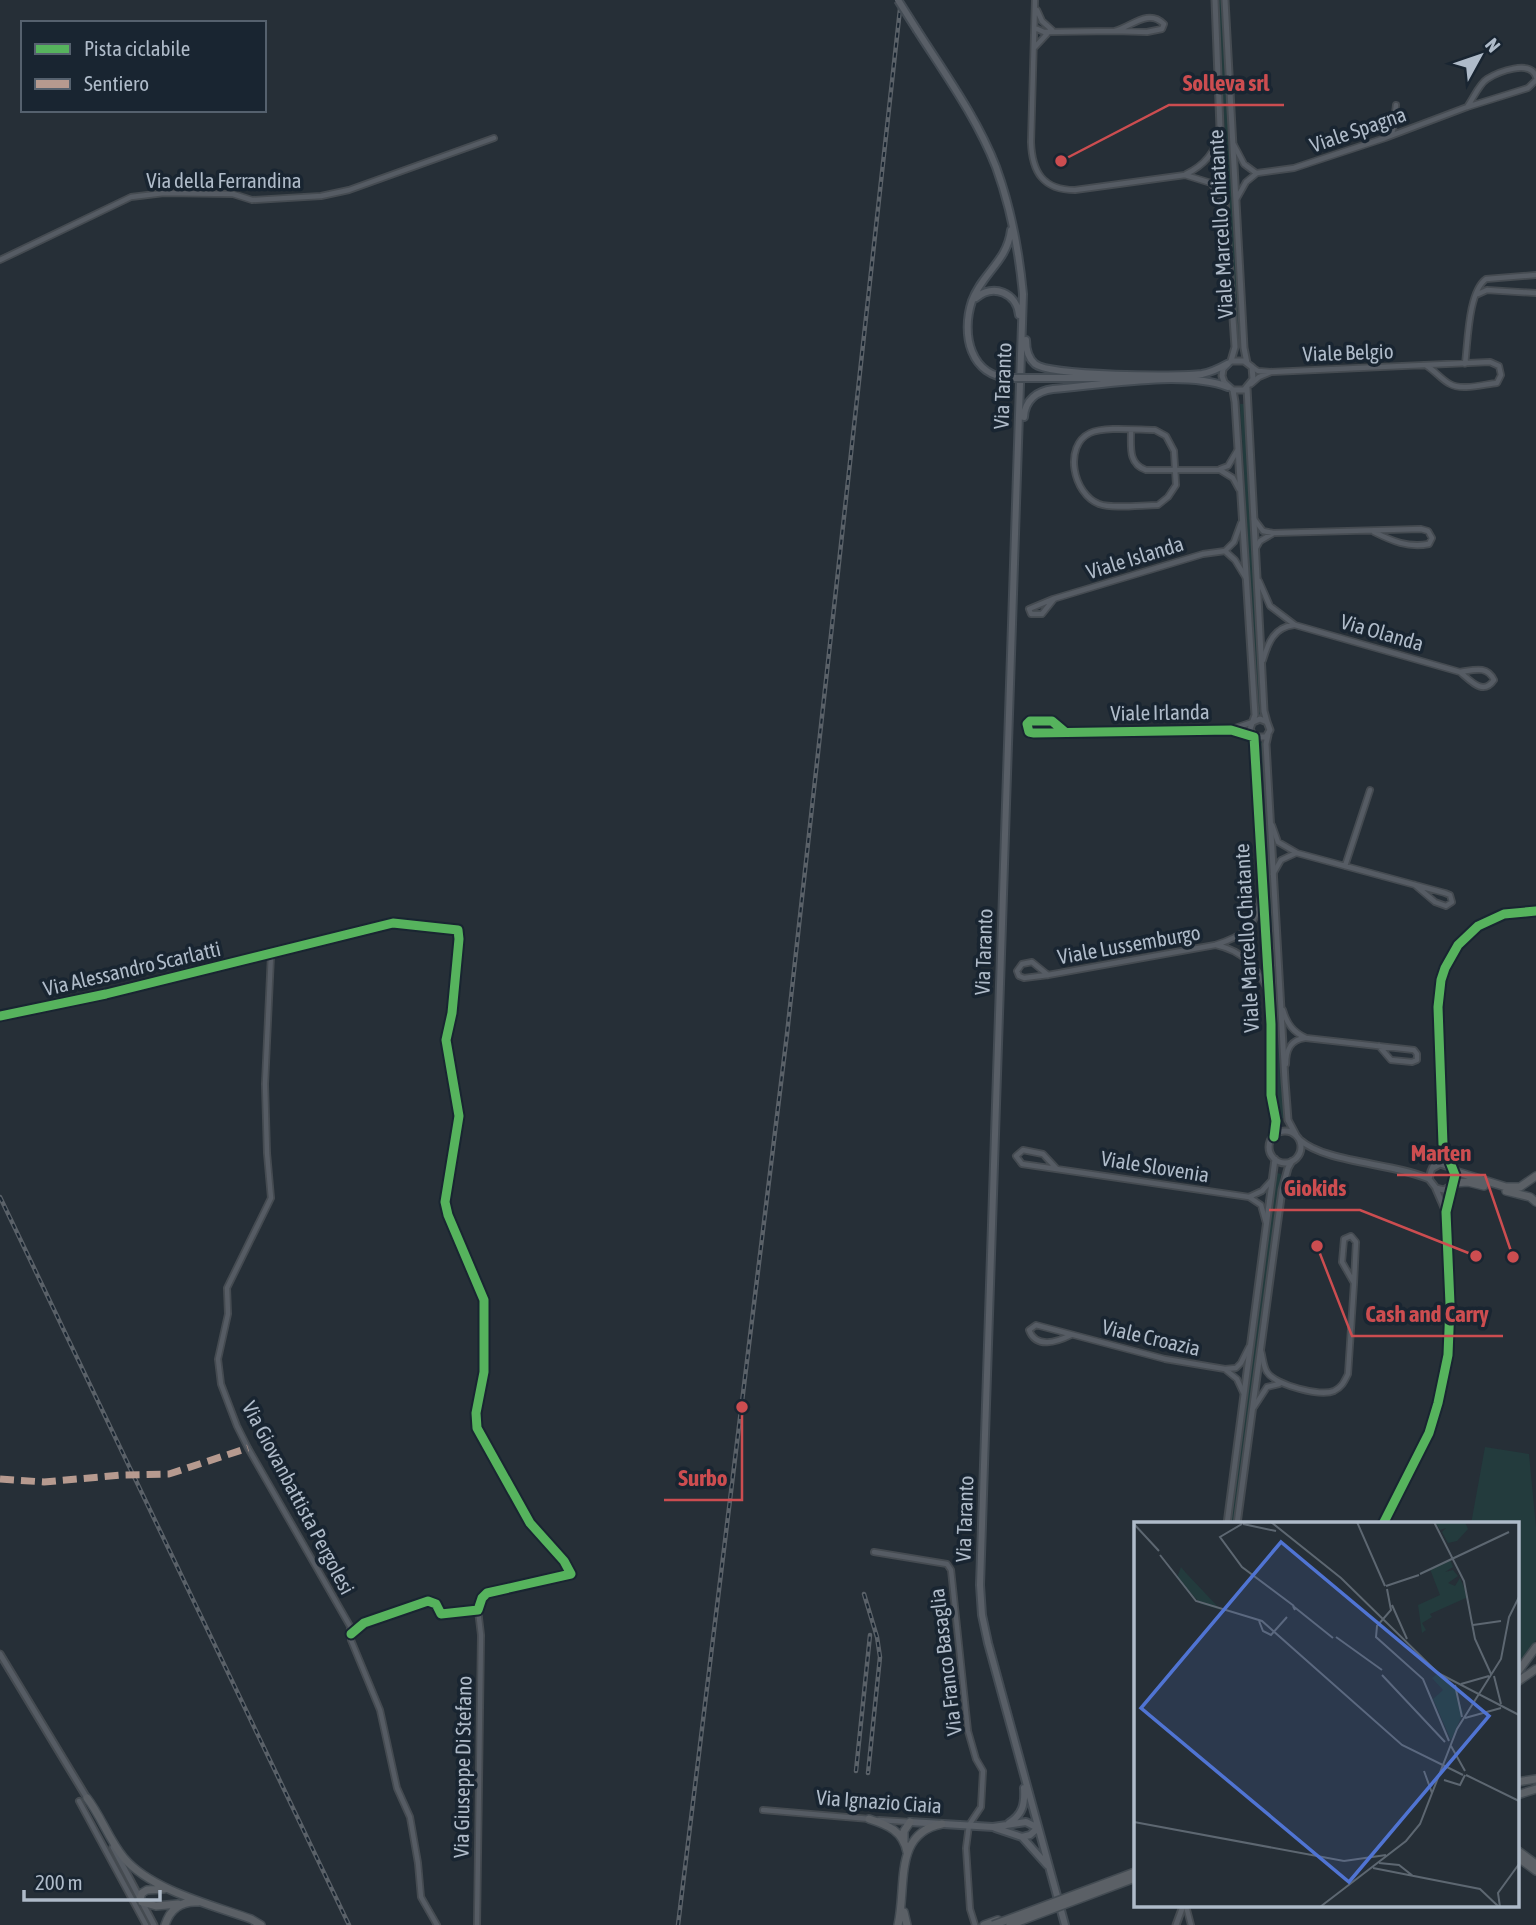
<svg xmlns="http://www.w3.org/2000/svg" width="1536" height="1925" viewBox="0 0 1536 1925" font-family="'Asap Condensed',sans-serif">
<style>
.green{fill:#233b3d}
.lines{fill:none;stroke-linecap:round;stroke-linejoin:round}
.minor-casing{stroke:#454b51;stroke-width:8}
.tertiary-casing{stroke:#454b51;stroke-width:9}
.primary-casing{stroke:#434b53;stroke-width:10}
.trunk-casing{stroke:#434b52;stroke-width:10}
.minor{stroke:#565c64;stroke-width:4.5}
.tertiary{stroke:#565c64;stroke-width:5}
.primary{stroke:#595f67;stroke-width:6}
.trunk{stroke:#5b6066;stroke-width:7}
.rail-casing{stroke:#5a6168;stroke-width:4.5}
.rail{stroke:#192531;stroke-width:2;stroke-dasharray:5;stroke-linecap:butt}
.primary-bridge-casing{stroke:#434b53;stroke-width:10;stroke-linecap:butt}
.trunk-bridge-casing{stroke:#434b52;stroke-width:10;stroke-linecap:butt}
.primary-bridge{stroke:#595f67;stroke-width:6}
.trunk-bridge{stroke:#5b6066;stroke-width:7}
.quiet{stroke:#b69a8f;stroke-width:7;stroke-dasharray:14 7;stroke-linecap:butt}
.cycleway-casing{stroke:#192531;stroke-width:13}
.cycleway{stroke:#56b35d;stroke-width:9}
.labels{text-anchor:middle;stroke-width:7;stroke-linejoin:round;paint-order:stroke}
.street-label{font-size:21px;fill:#afbbc9;stroke:#192531}
.inset-road{fill:none;stroke:#5d6771;stroke-width:2}
.view{fill:#5074d3;fill-opacity:0.15;stroke:#5074d3;stroke-width:3.5}
.inset-edge{fill:none;stroke:#afbbc9;stroke-width:3.5}
.leader{fill:none;stroke:#cc4d50;stroke-width:2.5}
.callout-dot{fill:#cc4d50;stroke:#192531;stroke-width:2.5}
.callout-label{font-size:23px;text-anchor:middle;font-weight:bold;fill:#cc4d50;stroke:#192531;stroke-width:7;stroke-linejoin:round;paint-order:stroke}
</style>
<rect width="100%" height="100%" fill="#262f37"/>
<path class="green" d="M1218 0H1221L1241 347H1237L1235 331Z
M1240 404H1244L1262 715H1258Z
M1260 741 1262 742 1284 1118 1280 1119C1274 1090 1272 1061 1275 1031Z
M1277 1173 1281 1174 1234 1524H1230Z
M1485 1447 1529 1454 1536 1527V1640L1517 1666V1524H1471Z"/>
<g class="lines">
<defs>
<path id="minor" d="M1035 0 1031 142C1032 172 1043 190 1075 190L1185 175 1211 183 1224 202
M1037 10 1042 21 1052 30
M1035 28 1044 32 1115 31 1147 32 1162 29 1164 24C1148 8 1131 27 1115 31
M1034 48 1047 34
M1467 107C1473 99 1479 84 1487 79 1498 72 1531 59 1536 77
M1390 135 1393 130 1396 105
M1234 145 1244 164 1256 173
M1186 174C1203 166 1215 153 1219 134
M1237 198 1246 182 1257 173 1294 168 1385 138 1467 107 1528 88 1536 80
M0 260 131 197 164 193 233 194 252 200 321 196 349 190 494 138
M1478 294 1487 290 1536 293
M1465 364C1468 342 1468 292 1486 279L1536 275
M1252 367 1258 371 1271 372 1490 362 1499 366 1501 375 1497 383C1485 384 1461 391 1450 384 1442 380 1435 371 1427 366
M1251 384 1259 377 1271 372
M1131 430C1131 447 1128 464 1146 470H1220L1233 478 1239 489
M1155 430 1166 436 1174 451 1176 485 1168 497 1158 505C1142 505 1112 509 1099 504 1073 494 1063 446 1090 433 1104 426 1139 430 1155 430Z
M1220 469 1228 466 1237 451
M1254 519 1263 531 1273 533 1421 529 1428 531 1432 538 1429 544C1408 548 1392 541 1374 532
M1256 548 1260 541 1272 534
M1225 551 1235 560 1246 578
M1259 581 1270 606 1295 625 1460 672C1471 681 1483 696 1494 680 1487 665 1474 670 1460 672
M1054 599 1042 614H1031L1029 609 1053 599 1203 554 1225 551 1234 542 1241 523
M1263 660C1268 643 1274 627 1294 625
M1232 729 1253 722
M1065 732 1052 721H1030L1027 724 1029 732 1034 733 1231 730 1254 737
M1272 825 1278 842 1297 853 1445 893 1450 895 1452 902 1446 906 1435 902 1415 885
M1345 866 1370 790
M1273 874 1281 860 1296 853
M1216 945C1244 951 1258 968 1269 993
M271 955 265 1084 267 1153 271 1198 227 1288 228 1314 218 1359 221 1384 237 1426 248 1448 350 1626 351 1640 380 1710 397 1788 410 1817 418 1863 421 1897 437 1925
M1048 975 1032 962 1022 964 1017 971 1019 976 1024 978 1048 975 1215 945C1244 936 1256 928 1261 896
M1283 1010C1287 1024 1293 1032 1306 1038L1414 1050 1417 1054V1060L1412 1062 1391 1060 1379 1046
M0 1016 106 994 393 923 458 930 459 939 452 1013 446 1040 459 1116 445 1202 448 1215 484 1300V1372L476 1413 477 1428 530 1523 564 1561 571 1574 487 1593 482 1598 478 1610 441 1614 436 1604 428 1601 364 1623 351 1634
M1286 1064C1286 1050 1290 1040 1305 1038
M1056 1168 1043 1154 1023 1150 1016 1156 1022 1164 1249 1197
M1266 1223 1261 1205 1249 1197 1262 1191 1272 1180
M1351 1236 1356 1242 1354 1283 1342 1262 1344 1239Z
M1071 1335C1057 1342 1036 1349 1029 1330L1036 1325 1165 1359 1225 1369 1236 1368 1241 1363 1249 1347
M1261 1351C1263 1357 1263 1366 1267 1372 1275 1385 1321 1397 1334 1391 1342 1387 1344 1382 1348 1374L1354 1283
M1226 1370 1237 1379 1243 1392
M1254 1407 1267 1387 1279 1384
M874 1552 947 1564 951 1570 968 1731 976 1759 983 1771 981 1807 969 1825 966 1848 970 1909 975 1925
M79 1801 146 1925
M763 1810 870 1819
M879 1820 910 1822
M1186 1906 1191 1925
M477 1925 481 1635 478 1610"/>
<path id="tertiary" d="M1215 0 1220 128 1235 347 1231 361
M1225 0 1244 348 1247 363
M1247 388 1264 711 1267 722
M1233 390H1244L1253 379 1252 367 1244 361H1231L1223 369 1222 376 1224 382 1233 390 1235 402 1255 715 1250 729 1254 737H1266L1270 730 1267 722 1260 719 1253 722
M1268 735 1266 744 1285 1081 1288 1120 1296 1135
M1254 737 1271 1024V1095L1276 1121 1274 1137
M1269 1147a16 16 0 1 1 32 0a16 16 0 1 1-32 0Z
M1300 1140C1326 1163 1394 1163 1429 1179
M1443 1144 1431 1171 1429 1179 1436 1188 1444 1190 1451 1186
M1433 1168 1440 1164 1452 1168
M1436 1189 1446 1212
M1227 1524 1275 1159
M1237 1524 1282 1190 1288 1168 1292 1161
M1383 1524 1429 1433 1438 1403 1448 1355 1450 1304 1446 1212 1455 1175 1443 1144 1438 1007 1441 980 1445 968 1458 945 1478 926 1504 914 1536 911
M0 1654 87 1798
M113 1847 154 1925
M1176 1925 1183 1906"/>
<path id="primary" d="M917 30C945 74 977 118 996 167 1011 208 1019 251 1023 294L980 1585 982 1615 988 1643 1065 1925
M1011 230C1007 262 982 273 972 301 961 334 970 377 1011 378
M976 298C993 283 1017 293 1019 315
M1026 340C1026 349 1028 358 1035 364 1050 376 1179 377 1202 374 1212 372 1218 369 1227 364
M1025 378H1142
M1024 417C1025 400 1037 391 1053 389 1102 385 1184 370 1228 387
M910 1822 993 1827 1026 1822 1038 1828
M1009 1823C1023 1814 1025 1804 1024 1788
M995 1828 1022 1837 1047 1865
M1022 1837 1030 1835 1038 1828"/>
<path id="trunk" d="M1454 1171 1506 1187H1520L1536 1176
M1454 1183 1468 1182 1484 1186
M1506 1191 1530 1197 1536 1202
M1517 1673 1536 1647
M1517 1682 1536 1669
M1517 1782 1536 1779
M1517 1795 1536 1789
M87 1798C101 1816 109 1840 124 1858 151 1890 212 1905 251 1919L261 1925
M869 1819C888 1825 903 1831 907 1852
M904 1841V1831L910 1822
M1517 1850 1536 1864
M1517 1857 1536 1871
M140 1899 142 1893 147 1890 164 1889
M142 1902 156 1906 178 1904
M904 1912 907 1925
M165 1925C170 1909 181 1901 198 1902
M898 1925C907 1886 893 1833 942 1824
M984 1925 998 1920"/>
</defs>
<use href="#minor" class="minor-casing"/>
<use href="#tertiary" class="tertiary-casing"/>
<use href="#primary" class="primary-casing"/>
<use href="#trunk" class="trunk-casing"/>
<use href="#minor" class="minor"/>
<use href="#tertiary" class="tertiary"/>
<use href="#primary" class="primary"/>
<use href="#trunk" class="trunk"/>
<defs>
<path id="rail" d="M0 1197 349 1925
M864 1594 877 1637 880 1657 868 1773
M856 1771 870 1635
M678 1925 787 1034 901 0"/>
</defs>
<use href="#rail" class="rail-casing"/>
<use href="#rail" class="rail"/>
<defs>
<path id="primary-bridge" d="M898 0 917 30
M1011 378H1025"/>
<path id="trunk-bridge" d="M993 1925 1135 1872
M1010 1925 1135 1878"/>
</defs>
<use href="#primary-bridge" class="primary-bridge-casing"/>
<use href="#trunk-bridge" class="trunk-bridge-casing"/>
<use href="#primary-bridge" class="primary-bridge"/>
<use href="#trunk-bridge" class="trunk-bridge"/>
<path class="quiet" d="M0 1479 44 1482 122 1475 169 1474 248 1448"/>
<defs>
<path id="cycleway" d="M1065 732 1052 721H1030L1027 724 1029 732 1034 733 1231 730 1254 737 1271 1024V1095L1276 1121 1274 1137
M0 1016 106 994 393 923 458 930 459 939 452 1013 446 1040 459 1116 445 1202 448 1215 484 1300V1372L476 1413 477 1428 530 1523 564 1561 571 1574 487 1593 482 1598 478 1610 441 1614 436 1604 428 1601 364 1623 351 1634
M1383 1524 1429 1433 1438 1403 1448 1355 1450 1304 1446 1212 1455 1175 1443 1144 1438 1007 1441 980 1445 968 1458 945 1478 926 1504 914 1536 911"/>
</defs>
<use href="#cycleway" class="cycleway-casing"/>
<use href="#cycleway" class="cycleway"/>
</g>
<g class="labels">
<g class="street-label">
<text transform="translate(1358 130) rotate(-19)" y="7">Viale Spagna</text>
<text x="224" y="188">Via della Ferrandina</text>
<text transform="translate(1221 224) rotate(-93)" y="7">Viale Marcello Chiatante</text>
<text transform="translate(1348 353) rotate(-2)" y="7">Viale Belgio</text>
<text transform="translate(1003 386) rotate(-88)" y="7">Via Taranto</text>
<text transform="translate(1135 558) rotate(-17)" y="7">Viale Islanda</text>
<text transform="translate(1382 633) rotate(16)" y="7">Via Olanda</text>
<text transform="translate(1160 713) rotate(-1)" y="7">Viale Irlanda</text>
<text transform="translate(1247 938) rotate(-93)" y="7">Viale Marcello Chiatante</text>
<text transform="translate(1129 945) rotate(-10)" y="7">Viale Lussemburgo</text>
<text transform="translate(984 952) rotate(-88)" y="7">Via Taranto</text>
<text transform="translate(132 969) rotate(-13)" y="7">Via Alessandro Scarlatti</text>
<text transform="translate(1155 1167) rotate(9)" y="7">Viale Slovenia</text>
<text transform="translate(1151 1338) rotate(13)" y="7">Viale Croazia</text>
<text transform="translate(298 1498) rotate(62)" y="7">Via Giovanbattista Pergolesi</text>
<text transform="translate(965 1519) rotate(-88)" y="7">Via Taranto</text>
<text transform="translate(946 1662) rotate(-97)" y="7">Via Franco Basaglia</text>
<text transform="translate(463 1767) rotate(-89)" y="7">Via Giuseppe Di Stefano</text>
<text transform="translate(879 1802) rotate(4)" y="7">Via Ignazio Ciaia</text>
</g>
</g>
<g transform="translate(1134 1522)">
<rect width="385" height="385" fill="#262f37"/>
<path d="M301 0H331L334 7 323 19 314 21 308 10 312 6 306 8ZM316 37 319 45 311 50 319 48 324 54 314 61 321 64 326 56 334 75 296 92 298 95 288 101 292 108 288 111 284 83 306 73 296 47ZM47 45 52 51 87 88 67 82 43 56ZM303 152 320 163 329 191 317 218 299 177 309 168 298 156Z" fill="#233b3d"/>
<path class="inset-road" d="M137 0 207 56 304 151 385 193M223 0 251 64M300 0 330 59 341 117 357 152M0 2 25 29M108 2 86 15 108 45 160 84M109 2 142 9M26 33 62 79 128 99 268 223 329 253M286 52 375 10M252 64 285 53M253 67 257 88 243 104 242 115 289 157 315 219M258 83 273 117M161 88 159 84 199 116M125 99 129 109 137 113 153 95M339 103 367 99M202 115 248 148M248 153 311 220M360 154 367 182M327 162 355 154M321 163 328 195M331 196 367 186M317 224 331 249M290 249 298 271M332 253 385 279M310 258 326 263 331 253M0 300 210 339M210 339 252 333M245 341 265 343 279 354M239 346 346 367 365 385M186 385 272 319 286 302 323 207 367 137 375 95 385 75M366 385 364 371 385 342"/>
<path class="view" d="M147 20 355 194 215 360 7 186Z"/>
<rect width="385" height="385" class="inset-edge"/>
</g>
<path class="leader" d="M1061 161L1169 105H1284M1513 1257L1485 1175H1397M1476 1256L1360 1210H1269M1317 1246L1352 1336H1503M742 1407L742 1500H664"/>
<g class="callout-dot">
<circle cx="1061" cy="161" r="7"/>
<circle cx="1513" cy="1257" r="7"/>
<circle cx="1476" cy="1256" r="7"/>
<circle cx="1317" cy="1246" r="7"/>
<circle cx="742" cy="1407" r="7"/>
</g>
<g class="callout-label">
<text x="1226" y="91">Solleva srl</text>
<text x="1441" y="1161">Marten</text>
<text x="1315" y="1196">Giokids</text>
<text x="1427" y="1322">Cash and Carry</text>
<text x="703" y="1486">Surbo</text>
</g>
<rect x="21" y="21" width="245" height="91" fill="#192531" stroke="#55616e" stroke-width="2"/>
<rect x="35" y="44" width="35" height="10" fill="#56b35d" stroke="#55616e" stroke-width="2"/>
<text x="84" y="56" font-size="21" fill="#afbbc9">Pista ciclabile</text>
<rect x="35" y="79" width="35" height="10" fill="#b69a8f" stroke="#55616e" stroke-width="2"/>
<text x="84" y="91" font-size="21" fill="#afbbc9">Sentiero</text>
<g transform="translate(1480 56) rotate(50)" stroke="#192531" stroke-width="5" paint-order="stroke">
<path d="M0-5L12 26L0 18L-12 26Z" fill="#afbbc9"/>
<text y="-10" font-size="19" font-weight="bold" text-anchor="middle" fill="#afbbc9">N</text>
</g>
<path d="M24 1890v10h136v-10" fill="none" stroke="#afbbc9" stroke-width="3.5"/>
<text x="35" y="1890" font-size="21" fill="#afbbc9" stroke="#192531" stroke-width="5" paint-order="stroke">200 m</text>
</svg>
